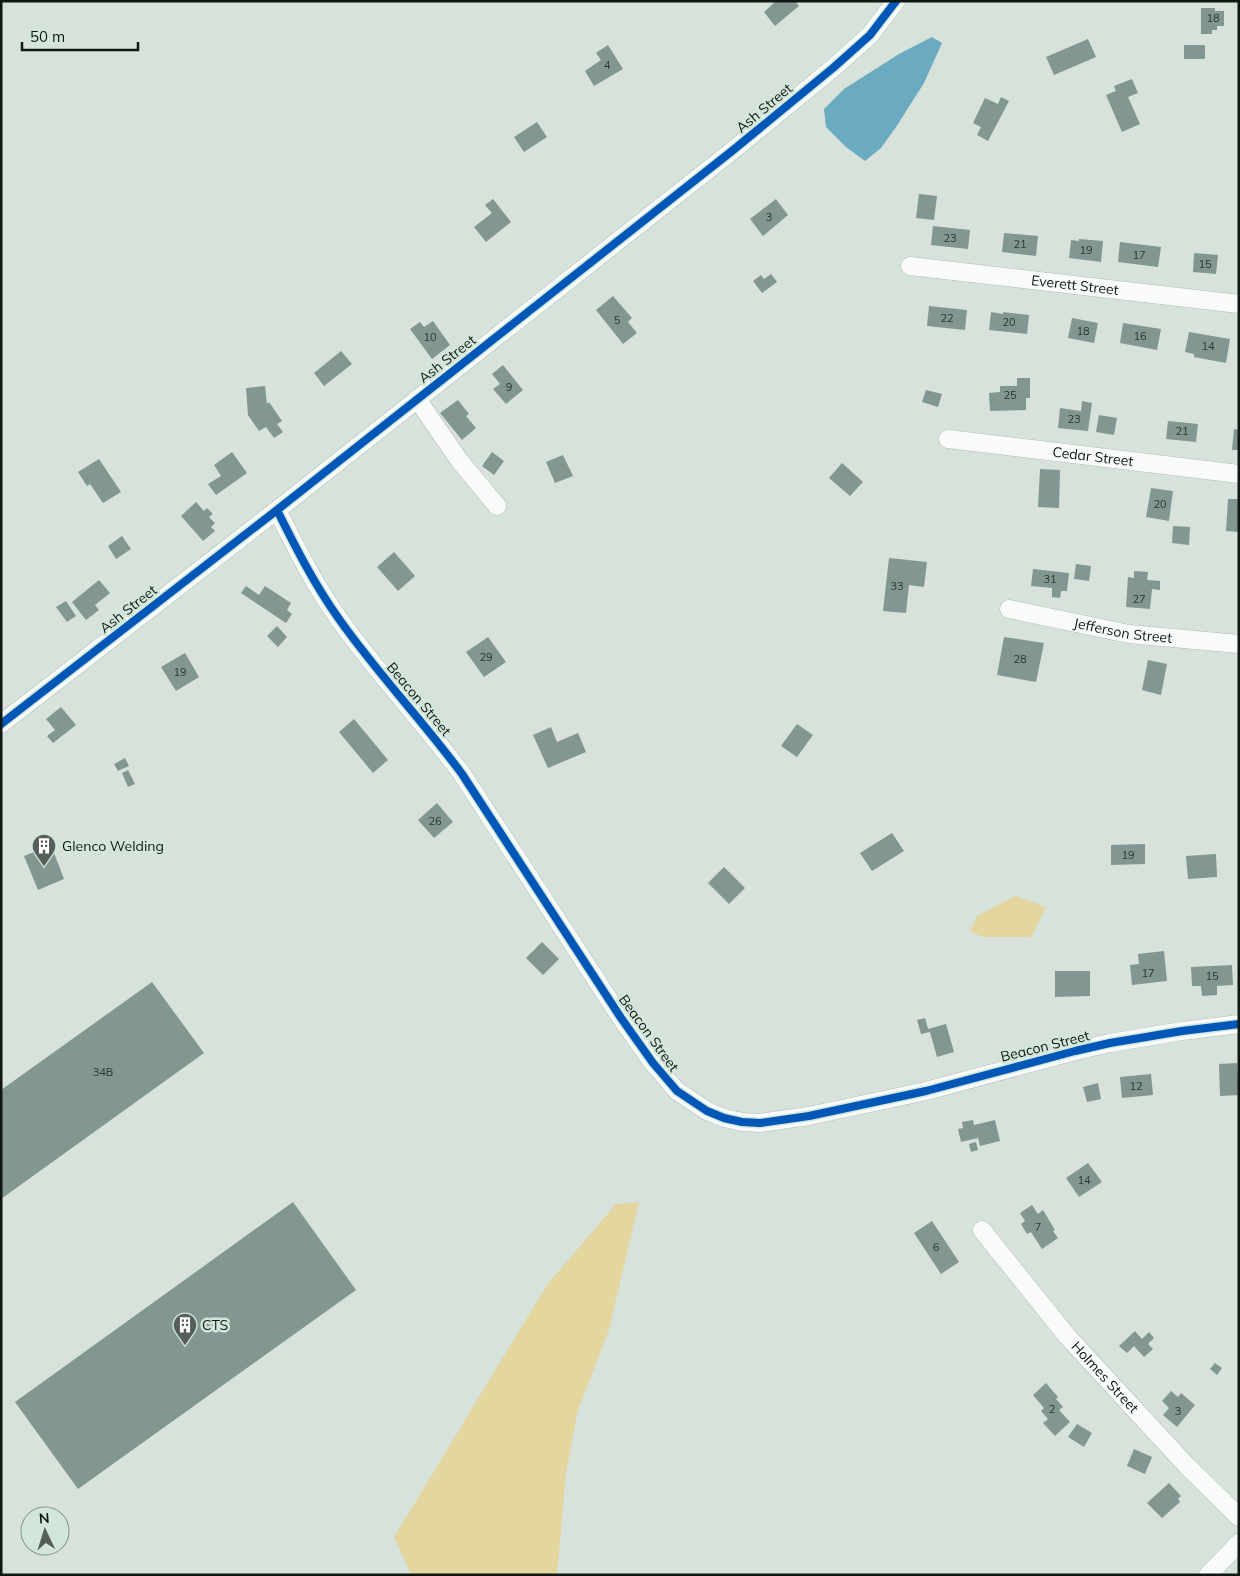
<svg xmlns="http://www.w3.org/2000/svg" width="1240" height="1576" viewBox="0 0 1240 1576" font-family="Mulish,sans-serif">
<style>
.green{fill:#e3d69f}
.water{fill:#6aabc2}
.building{fill:#829692}
.lines{fill:none;stroke-linecap:round;stroke-linejoin:round}
.minor-casing{stroke:#b4bdb8;stroke-width:19}
.minor{stroke:#f9fbfa;stroke-width:18}
.cycleway-casing{stroke:#d2e7da;stroke-width:11}
.cycleway{stroke:#0057b8;stroke-width:8}
.labels{text-anchor:middle;stroke-width:5;stroke-linejoin:round;paint-order:stroke}
.number-label{font-size:11px;fill:#2c3733}
.street-label{font-size:14px;fill:#101713;stroke:#d2e7da}
.poi-label{font-size:14px;fill:#101713;stroke:#d2e7da;text-anchor:start}
</style>
<rect width="100%" height="100%" fill="#d7e2db"/>
<path class="green" d="M1015 896 1046 907 1031 937H982L970 931 977 916Z
M639 1202 609 1330 578 1410 566 1473 557 1575H418L410 1572 394 1537 547 1285 616 1204Z"/>
<path class="water" d="M932 37 942 43 924 83 896 127 881 148 865 161 846 147 826 127 824 109 844 89 899 54Z"/>
<path class="building" d="M776 1H795L799 6 775 26 764 12Z
M1201 8H1215V11H1224V26H1217V30H1212V34H1201Z
M1088 39 1096 57 1054 75 1046 57Z
M608 45 623 69 594 86 585 71 601 60 596 53Z
M1184 45H1205V59H1184Z
M1132 79 1138 93 1128 97 1140 124 1122 132 1106 95 1116 91 1114 86Z
M1001 97 1009 101 988 141 977 135 981 127 973 123 985 98 998 104Z
M537 122 547 137 524 152 514 137Z
M919 194 937 196 934 220 916 218Z
M493 199 511 222 486 242 474 227 492 213 485 205Z
M776 199 788 215 763 236 750 219Z
M933 226 970 230 968 249 931 245Z
M1004 233 1038 236 1036 256 1002 252Z
M1079 239 1103 241 1101 262 1069 258 1071 240 1079 241Z
M1120 242 1161 247 1158 267 1118 262Z
M1194 253 1218 255 1216 274 1193 272Z
M771 274 777 282 762 293 753 281 761 275 764 279Z
M613 296 632 318 628 322 637 333 623 344 596 310Z
M929 306 967 310 965 330 927 326Z
M991 312 1003 314V312L1029 315 1027 334 989 330Z
M1072 318 1098 323 1094 343 1068 338Z
M433 321 450 345 432 359 410 329 420 322 424 327Z
M1123 323 1161 329 1157 350 1120 343Z
M1189 332 1230 339 1226 363 1194 357V354L1185 352Z
M341 351 352 364 324 386 314 373Z
M503 365 523 390 506 404 493 389 500 384 492 374Z
M1017 378H1030V398H1026V410L990 411 989 393 1000 392V386H1017Z
M265 386 267 404 269 402 282 421 277 424 283 432 274 438 266 427 259 431 248 415 246 388Z
M926 390 942 394 938 407 922 402Z
M458 400 469 414 466 416 476 428 462 440 440 413Z
M1082 401 1092 403 1088 431 1058 428 1060 408 1081 411Z
M1099 415 1117 418 1114 435 1096 432Z
M1168 421 1198 424 1196 442 1166 439Z
M1234 429 1239 430V450H1232Z
M232 452 247 473 216 495 208 484 221 476 214 465Z
M492 452 504 461 494 475 482 466Z
M563 455 573 476 555 483 546 462Z
M99 459 121 492 103 503 90 484 87 486 78 472Z
M842 463 863 482 850 496 829 478Z
M1040 469 1060 470 1059 508 1038 507Z
M1151 488 1173 491 1169 521 1146 517Z
M1228 499H1239V532L1226 531Z
M196 502 204 511 207 508 213 514 209 517 215 523 211 527 215 531 203 541 181 516Z
M1173 526 1190 527 1189 545 1172 543Z
M122 536 131 549 116 559 108 546Z
M394 552 415 576 398 591 377 567Z
M889 558 927 562 924 587 909 585 906 613 883 611Z
M1076 564 1091 566 1089 581 1074 579Z
M1033 569 1069 573 1067 591H1061L1060 598 1052 597V588L1031 586Z
M1134 571 1148 572 1147 580 1160 581V590L1152 589 1150 609 1126 607 1128 577 1134 578Z
M99 580 110 593 95 605 99 610 86 620 72 602Z
M246 586 259 595 265 586 291 603 287 610 292 614 286 623 241 593Z
M66 601 76 616 67 622 56 607Z
M277 626 287 637 278 647 267 636Z
M488 637 506 662 484 677 466 652Z
M1004 637 1044 643 1036 682 997 675Z
M185 653 199 677 176 691 161 667Z
M1148 660 1167 664 1161 695 1142 690Z
M61 707 76 725 53 743 47 736 55 730 46 719Z
M354 719 388 760 373 773 339 732Z
M797 724 813 735 797 757 781 746Z
M551 727 557 742 578 733 586 752 548 768 533 735Z
M125 758 129 766 118 771 114 764Z
M128 770 135 784 128 787 122 773Z
M437 803 453 822 434 838 418 820Z
M892 833 904 851 872 871 860 853Z
M1145 844V864L1111 865V845Z
M51 845 64 879 38 890 24 856Z
M1216 854 1217 877 1188 879 1186 856Z
M724 867 745 888 729 904 708 883Z
M542 942 559 959 543 975 526 958Z
M1164 951 1167 981 1132 985 1130 965 1139 964 1138 954Z
M1232 965 1233 985 1217 986V995L1202 996 1201 986H1192L1191 967Z
M1055 971H1090V996L1055 997Z
M152 982 204 1053 1 1199V1090Z
M925 1018 928 1029 946 1024 954 1052 937 1057 930 1032 921 1034 917 1020Z
M1237 1063 1239 1095 1220 1096 1219 1064Z
M1151 1074 1153 1095 1122 1098 1120 1077Z
M1098 1083 1101 1099 1087 1102 1083 1087Z
M973 1120 974 1125 995 1120 1000 1141 980 1146 978 1138 961 1142 958 1129 963 1128 962 1122Z
M976 1142 978 1150 971 1152 969 1144Z
M1088 1163 1102 1182 1079 1197 1066 1178Z
M293 1202 356 1290 78 1489 15 1402Z
M1032 1205 1038 1214 1043 1210 1055 1230 1053 1231 1058 1238 1042 1249 1031 1232 1027 1234 1021 1224 1025 1221 1020 1213Z
M932 1221 959 1262 941 1274 914 1233Z
M1135 1331 1142 1339 1149 1332 1154 1338 1148 1344 1153 1349 1144 1357 1134 1346 1127 1353 1119 1346Z
M1215 1363 1222 1368 1217 1375 1210 1369Z
M1046 1383 1058 1397 1056 1399 1063 1407 1059 1410 1070 1422 1055 1436 1043 1423 1048 1419 1041 1411 1044 1408 1033 1395Z
M1171 1391 1178 1397 1181 1393 1195 1405 1177 1427 1163 1415 1169 1408 1162 1401Z
M1077 1424 1092 1433 1084 1447 1068 1437Z
M1134 1449 1152 1457 1145 1474 1127 1466Z
M1169 1483 1181 1496 1178 1499 1180 1502 1162 1518 1147 1503Z"/>
<g class="lines">
<defs>
<g id="minor">
<path id="s1" d="M910 266 1239 304"/>
<path d="M417 399 459 460 497 506"/>
<path id="s2" d="M948 439 1239 474"/>
<path d="M277 510C296 548 314 584 339 619 377 673 423 721 462 774L621 1018 653 1063 677 1091 707 1111 724 1118 742 1122 760 1123 809 1116 926 1091 1075 1051 1110 1043 1182 1031 1239 1024"/>
<path id="s3" d="M1009 609 1129 634 1239 644"/>
<path d="M1 724 277 510 732 151 833 68 870 35 896 1"/>
<path id="s4" d="M982 1230 1067 1336 1187 1466 1239 1517"/>
<path d="M1208 1575 1239 1543"/>
</g>
</defs>
<use href="#minor" class="minor-casing"/>
<use href="#minor" class="minor"/>
<defs>
<path id="cycleway" d="M277 510C296 548 314 584 339 619 377 673 423 721 462 774L621 1018 653 1063 677 1091 707 1111 724 1118 742 1122 760 1123 809 1116 926 1091 1075 1051 1110 1043 1182 1031 1239 1024
M1 724 277 510 732 151 833 68 870 35 896 1"/>
</defs>
<use href="#cycleway" class="cycleway-casing"/>
<use href="#cycleway" class="cycleway"/>
</g>
<defs>
<symbol id="building-pin" viewBox="-11 -11 22 30"><path d="M0 17L-7.5 6A9.5 9.5 0 1 1 7.5 6Z" fill="#565e59" stroke="#d2e7da"/><path d="M-4-6H4V6H1V3H-1V6H-4ZM-2.5-4.3h1.7v1.8h-1.7ZM.8-4.3h1.7v1.8H.8ZM-2.5-1h1.7V.8h-1.7ZM.8-1h1.7V.8H.8Z" fill="#fff"/></symbol>
</defs>
<g fill-rule="evenodd">
<use href="#building-pin" x="30" y="832" width="28" height="38"/>
<use href="#building-pin" x="171" y="1311" width="28" height="38"/>
</g>
<g class="labels">
<g class="number-label">
<text x="1213" y="22">18</text>
<text x="607" y="69">4</text>
<text x="769" y="221">3</text>
<text x="950" y="242">23</text>
<text x="1020" y="248">21</text>
<text x="1086" y="254">19</text>
<text x="1139" y="259">17</text>
<text x="1205" y="268">15</text>
<text x="947" y="322">22</text>
<text x="617" y="324">5</text>
<text x="1009" y="326">20</text>
<text x="1083" y="335">18</text>
<text x="1140" y="340">16</text>
<text x="430" y="341">10</text>
<text x="1208" y="350">14</text>
<text x="509" y="391">9</text>
<text x="1010" y="399">25</text>
<text x="1074" y="423">23</text>
<text x="1182" y="435">21</text>
<text x="1160" y="508">20</text>
<text x="1050" y="583">31</text>
<text x="897" y="590">33</text>
<text x="1139" y="603">27</text>
<text x="486" y="661">29</text>
<text x="1020" y="663">28</text>
<text x="180" y="676">19</text>
<text x="435" y="825">26</text>
<text x="1128" y="859">19</text>
<text x="1148" y="977">17</text>
<text x="1212" y="980">15</text>
<text x="103" y="1076">34B</text>
<text x="1136" y="1090">12</text>
<text x="1084" y="1184">14</text>
<text x="1038" y="1231">7</text>
<text x="936" y="1251">6</text>
<text x="1052" y="1413">2</text>
<text x="1178" y="1415">3</text>
</g>
<g class="street-label">
<text transform="translate(764 108) rotate(-40)" y="5">Ash Street</text>
<text dy="5" stroke="none"><textPath href="#s1" startOffset="166">Everett Street</textPath></text>
<text transform="translate(447 359) rotate(-38)" y="5">Ash Street</text>
<text dy="5" stroke="none"><textPath href="#s2" startOffset="146">Cedar Street</textPath></text>
<text transform="translate(128 609) rotate(-38)" y="5">Ash Street</text>
<text dy="5" stroke="none"><textPath href="#s3" startOffset="116">Jefferson Street</textPath></text>
<text transform="translate(419 699) rotate(50)" y="5">Beacon Street</text>
<text transform="translate(649 1033) rotate(54)" y="5">Beacon Street</text>
<text transform="translate(1045 1046) rotate(-14)" y="5">Beacon Street</text>
<text dy="5" stroke="none"><textPath href="#s4" startOffset="192">Holmes Street</textPath></text>
</g>
<g class="poi-label">
<text x="62" y="851">Glenco Welding</text>
<text x="202" y="1330">CTS</text>
</g>
</g>
<rect width="1240" height="1576" fill="none" stroke="#101713" stroke-width="5"/>
<g transform="translate(45 1531) rotate(356)"><circle r="24" fill="#d2e7da" stroke="#84948a"/>
<path d="M0-4L9 19L0 12L-9 19Z" fill="#565e59"/>
<text y="-8" font-size="14" font-weight="bold" text-anchor="middle" fill="#101713">N</text>
</g>
<path d="M22 42v8h116v-8" fill="none" stroke="#101713" stroke-width="2.5"/>
<text x="30" y="42" font-size="15" fill="#101713" stroke="#d2e7da" stroke-width="4" paint-order="stroke">50 m</text>
</svg>
